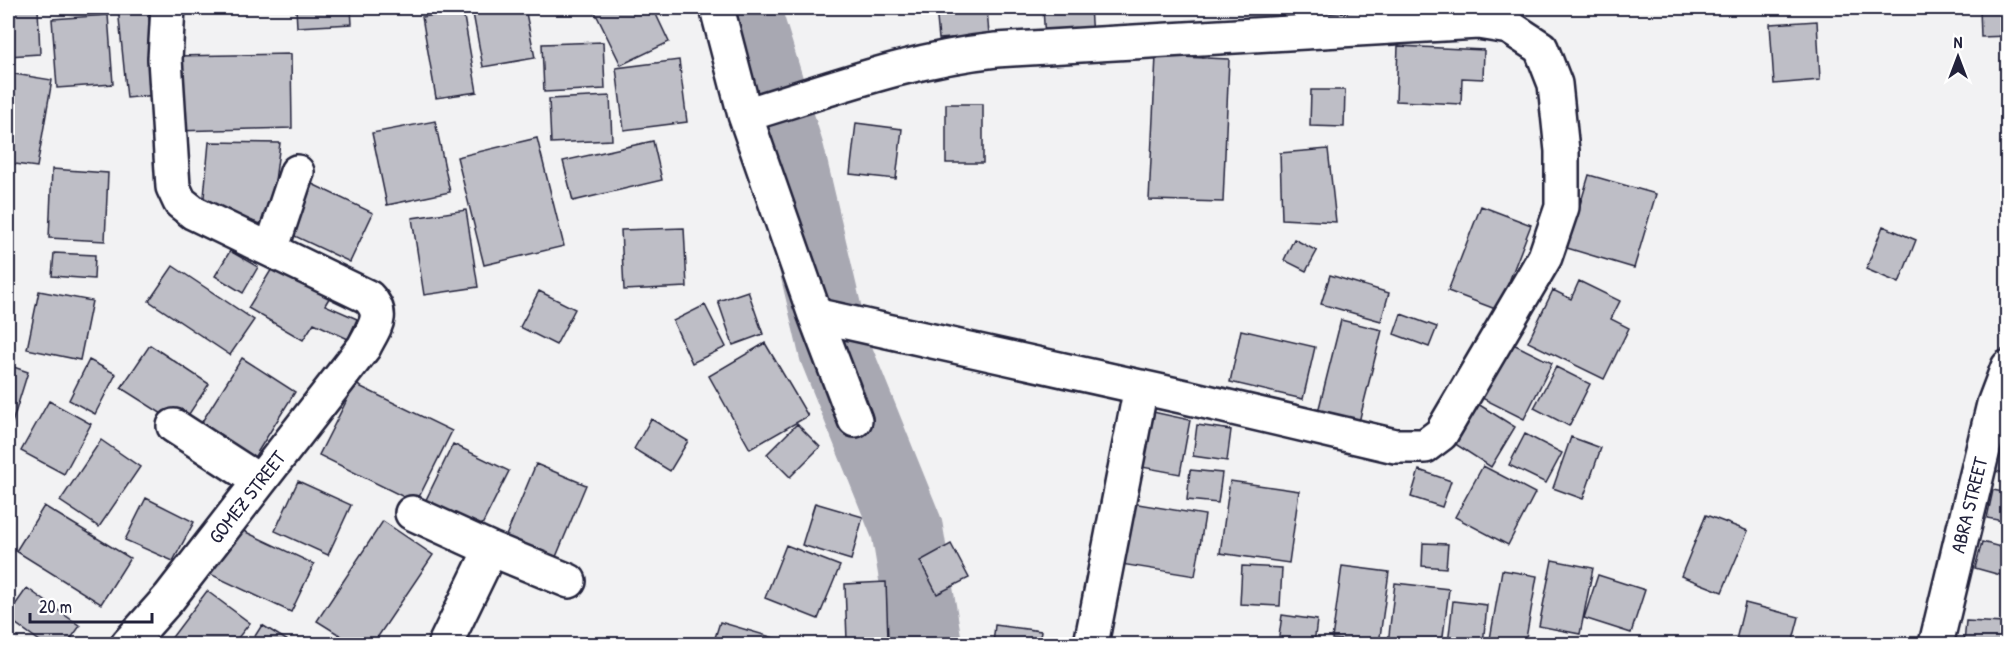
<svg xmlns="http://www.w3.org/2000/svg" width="2015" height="652" viewBox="0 0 2015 652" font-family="'Patrick Hand',sans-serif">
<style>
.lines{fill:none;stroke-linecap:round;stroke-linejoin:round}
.river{stroke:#a8a8b2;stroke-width:72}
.building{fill:#bebec6;stroke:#22223b;stroke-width:1.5}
.minor-casing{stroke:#22223b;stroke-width:38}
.minor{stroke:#fff;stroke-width:33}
.labels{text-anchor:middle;stroke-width:4.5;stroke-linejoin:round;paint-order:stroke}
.street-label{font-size:20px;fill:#22223b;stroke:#fff}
</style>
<rect width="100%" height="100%" fill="#f2f2f3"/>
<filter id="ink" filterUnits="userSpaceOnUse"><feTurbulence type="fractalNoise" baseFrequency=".0167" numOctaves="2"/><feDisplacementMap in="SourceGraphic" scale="12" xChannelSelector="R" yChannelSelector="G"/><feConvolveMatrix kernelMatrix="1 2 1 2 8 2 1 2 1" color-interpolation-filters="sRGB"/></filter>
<g filter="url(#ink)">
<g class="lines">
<path class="river" d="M744 8 789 155 835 351 907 529 926 644"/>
</g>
<path class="building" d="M8 8H38L40 54 8 56Z
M118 8H148L156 95 127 98Z
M296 8H351L352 24 297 27Z
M472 8H525L535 58 483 67Z
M593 8H653L669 42 621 65Z
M936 8H987L989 35 939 39Z
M1043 8H1090L1092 36 1045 39Z
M1542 8H1588V10L1542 11Z
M1980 8H2008V36L1981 37Z
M463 11 477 92 436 98 422 17Z
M108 15 113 84 57 88 52 19Z
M1817 21 1820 80 1774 84 1770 24Z
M603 42 605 89 544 92 542 44Z
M1398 46 1484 50 1483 79 1462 78 1461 104 1396 101Z
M291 54 292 128 174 131 173 56Z
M1156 56 1229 59 1223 202 1149 200Z
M679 60 687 122 624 130 616 68Z
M8 73 52 80 37 167 8 163Z
M1311 90H1345L1344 127 1310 126Z
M610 96 612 140 551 143 549 99Z
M946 104H983V163H946Z
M435 121 450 192 387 205 372 133Z
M856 123 902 129 896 179 850 174Z
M537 138 564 246 484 265 457 157Z
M653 141 662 180 573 201 563 161Z
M209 142 280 143 269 226 203 208Z
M1328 149 1336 222 1282 219 1280 153Z
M52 169 108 173 105 241 49 238Z
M1589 175 1656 194 1634 268 1567 248Z
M308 182 373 213 350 262 284 231Z
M1481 206 1531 225 1498 310 1448 291Z
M466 210 478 287 424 295 412 218Z
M1883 226 1916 240 1899 283 1866 269Z
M684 228 687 287 624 290 621 230Z
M1294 239 1317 251 1306 271 1284 260Z
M230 251 258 267 243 293 215 276Z
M54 253 95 255 94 279 52 276Z
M276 262 331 295 325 305 357 319 348 339 314 323 303 340 248 308Z
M173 266 254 320 230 355 149 301Z
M1330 275 1389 293 1381 321 1321 304Z
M1579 281 1620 301 1611 319 1629 328 1604 379 1528 342 1553 290 1571 299Z
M39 291 92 301 80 360 27 349Z
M539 291 575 309 556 345 520 327Z
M748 291 763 334 733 345 718 301Z
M705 305 726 347 692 363 673 321Z
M1401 314 1437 327 1429 347 1394 334Z
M1341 320 1382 330 1358 426 1317 416Z
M1241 330 1315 347 1303 399 1230 382Z
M1503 339 1552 363 1524 419 1478 396Z
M765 343 808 416 750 449 709 376Z
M150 345 209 384 181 426 121 388Z
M242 358 295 392 252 461 198 428Z
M89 360 116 374 95 414 69 400Z
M8 365 28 372 8 436Z
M1556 367 1590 384 1569 426 1534 408Z
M355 384 452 431 416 503 319 455Z
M1470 399 1515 427 1491 467 1446 438Z
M49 401 91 424 64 474 21 451Z
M1153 412 1190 420 1180 474 1142 467Z
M651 419 688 441 670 471 634 449Z
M2004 420 2008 421V474L1991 470Z
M797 424 820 447 790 477 767 454Z
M1197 425 1231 430 1227 461 1193 456Z
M1525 434 1562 453 1546 483 1509 465Z
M1571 437 1601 448 1583 499 1553 488Z
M101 440 140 467 99 527 60 501Z
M453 444 509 471 478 533 423 506Z
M536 464 586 485 553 564 503 543Z
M1483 466 1535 493 1508 545 1455 517Z
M1190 470 1222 473 1218 503 1187 500Z
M1419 470 1451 481 1442 507 1411 497Z
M298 481 351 505 328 555 275 531Z
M1230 481 1299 491 1289 563 1220 553Z
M1993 490 2008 493V522L1987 518Z
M146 498 194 522 173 561 125 540Z
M815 503 863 517 851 560 802 545Z
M1132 503 1205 515 1195 576 1121 564Z
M44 506 130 558 101 604 16 551Z
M1706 515 1748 531 1722 592 1681 576Z
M383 521 433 555 373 644H354L317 621Z
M233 526 314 564 291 612 210 574Z
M1982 542 2008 549V562L2004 576 1975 568Z
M1423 543 1448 544 1446 568 1422 566Z
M951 544 969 578 937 594 920 561Z
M786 545 840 566 818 619 765 598Z
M1552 560 1593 568 1580 634 1539 626Z
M1242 566 1282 568 1280 606 1240 604Z
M1342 566 1389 572 1379 644 1332 639Z
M1502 570 1537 576 1525 644 1490 639Z
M1598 575 1645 590 1631 633 1584 618Z
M886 582 888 639 847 641 845 584Z
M1395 583 1449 589 1442 644H1388Z
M27 588 80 626 67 644H44L8 618V615Z
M207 591 250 623 233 644H167Z
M1453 601 1487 605 1483 644H1448Z
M1745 603 1799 617 1792 644H1735Z
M1282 615 1317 620 1314 644H1278Z
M1966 621 2004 623 2003 644H1964Z
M720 622 791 643 713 644Z
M262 625 293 644H250Z
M995 625 1041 631 1039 644H993Z"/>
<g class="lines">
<defs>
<path id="minor" d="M717 8 745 115 815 315 855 420
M745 115C828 90 910 59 996 50L1478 22 1509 27 1541 48 1555 84 1562 151V207L1545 257 1441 434 1425 446H1395L1190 398 815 315
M271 250 297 172
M174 426 259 481
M412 513 491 549 569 581
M128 644 169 598 364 347C374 327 386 315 368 297L194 213 180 202 173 187 165 59 168 8
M445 644 491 549
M1091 644 1141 387
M1936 644 1994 404 2008 367"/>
</defs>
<use href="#minor" class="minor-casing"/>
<use href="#minor" class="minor"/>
</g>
</g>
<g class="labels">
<g class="street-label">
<text transform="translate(247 497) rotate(-52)" y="7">GOMEZ STREET</text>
<text transform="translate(1969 505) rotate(-76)" y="7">ABRA STREET</text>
</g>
</g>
<rect width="2015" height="652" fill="none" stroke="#fff" stroke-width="30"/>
<rect x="15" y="15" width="1985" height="622" fill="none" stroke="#22223b" stroke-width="2" filter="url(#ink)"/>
<g transform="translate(1958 57)" stroke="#ffffff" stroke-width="4.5" paint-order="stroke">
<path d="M0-4.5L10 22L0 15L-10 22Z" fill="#22223b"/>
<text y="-9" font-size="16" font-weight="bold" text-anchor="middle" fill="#22223b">N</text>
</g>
<path d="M30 613v9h122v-9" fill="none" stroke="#22223b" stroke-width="3"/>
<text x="39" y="613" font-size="18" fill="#22223b" stroke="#ffffff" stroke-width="4.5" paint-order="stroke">20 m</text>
</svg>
